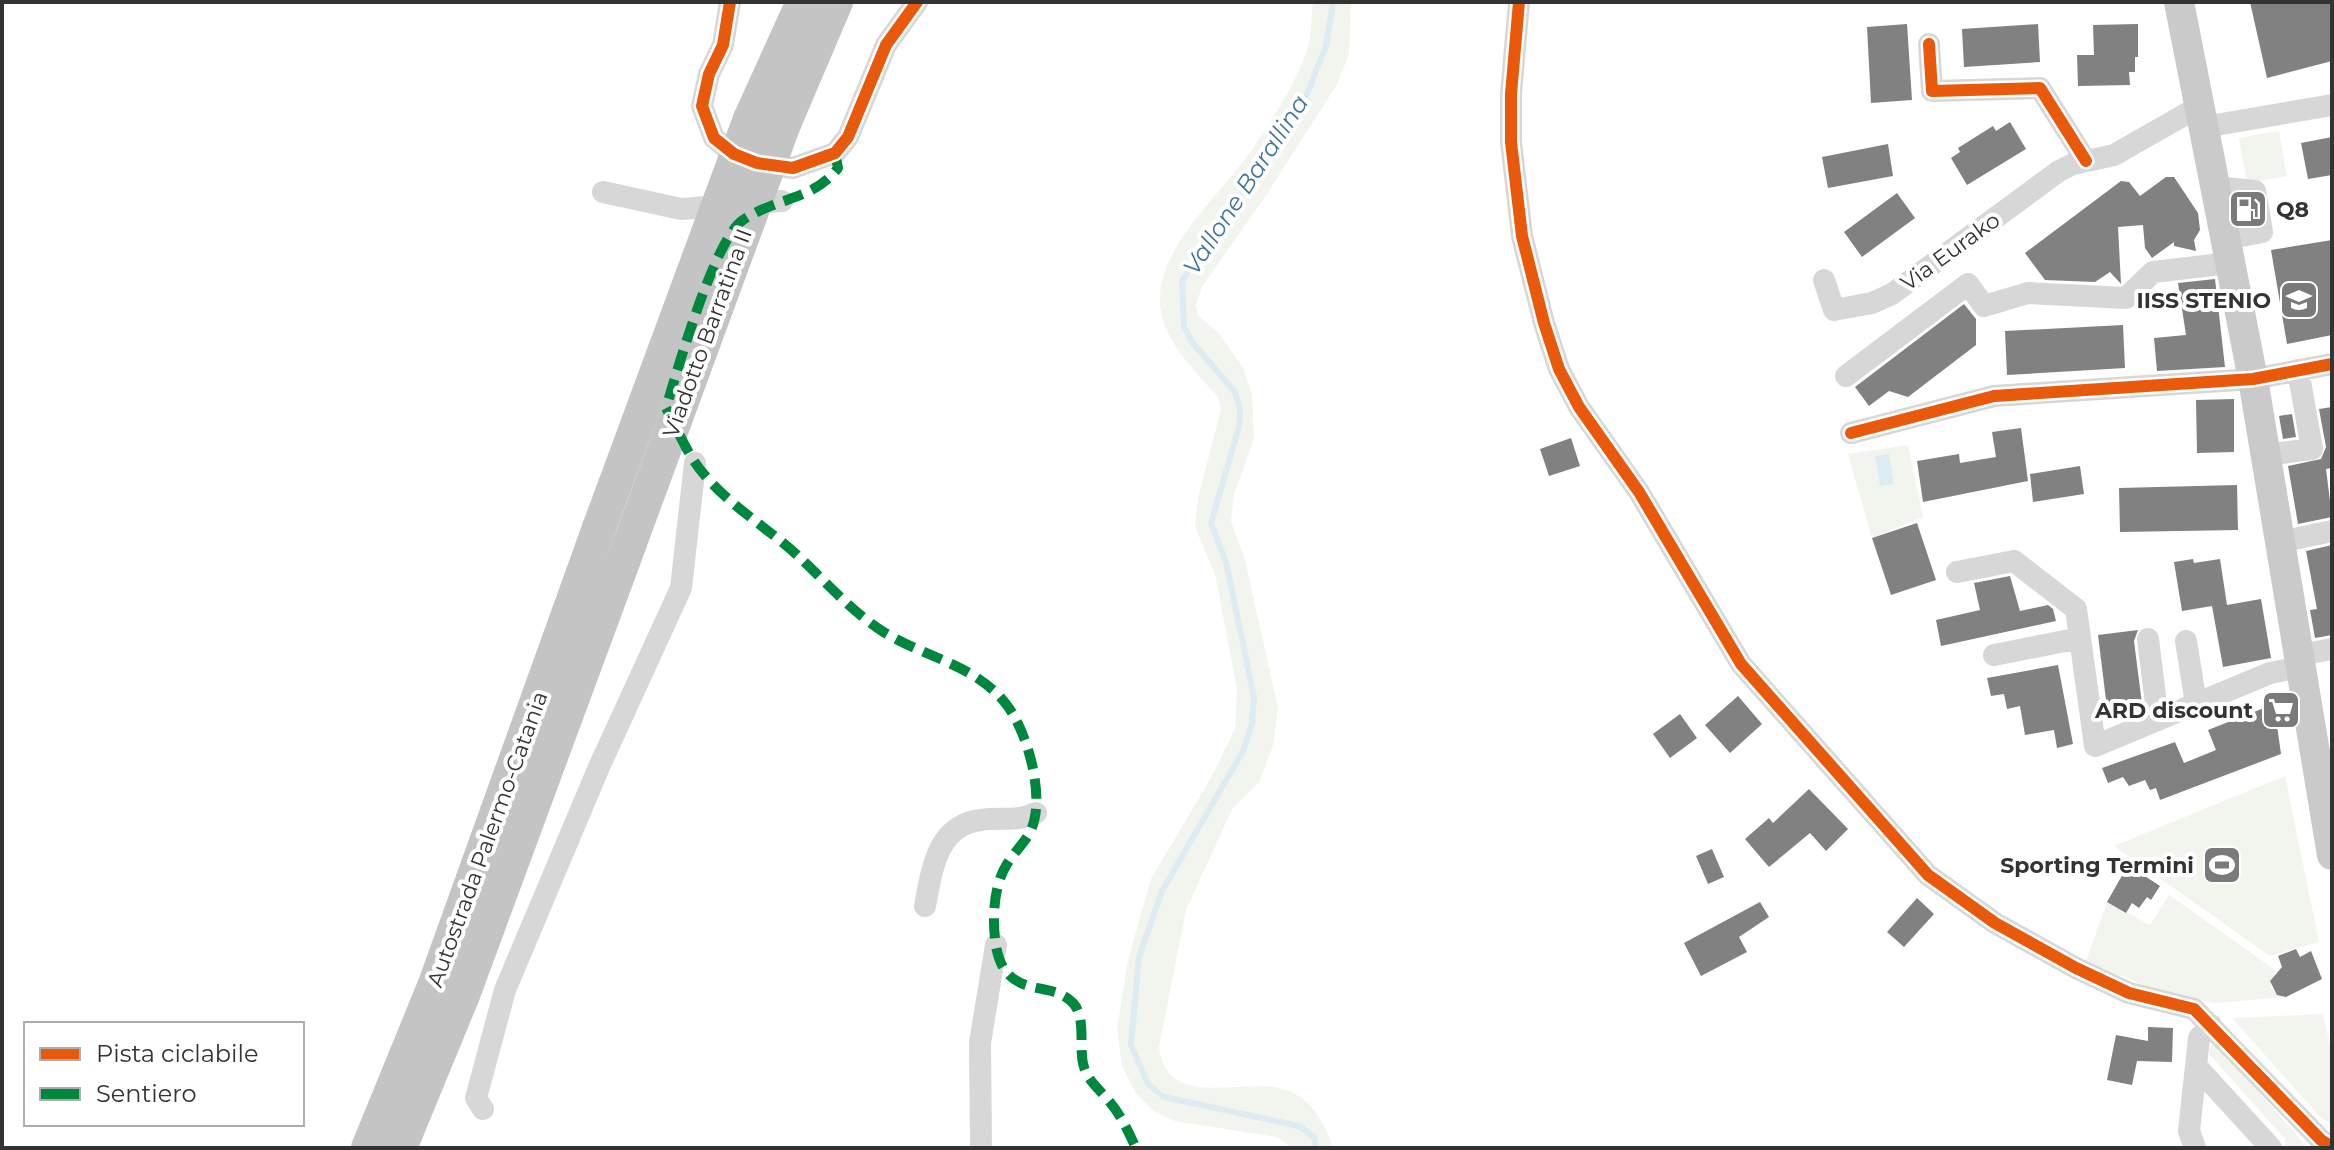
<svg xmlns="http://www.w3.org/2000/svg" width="2334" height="1150" viewBox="0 0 2334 1150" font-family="Montserrat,sans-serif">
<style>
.green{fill:#f1f5ed}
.water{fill:#ddebf3}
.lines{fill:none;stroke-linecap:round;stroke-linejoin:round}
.stream{stroke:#ddebf3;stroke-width:6}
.building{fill:#818181}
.minor{stroke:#d7d7d7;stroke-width:22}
.major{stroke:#cacaca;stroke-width:30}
.highway{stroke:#c4c4c4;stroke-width:34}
.highway-bridge{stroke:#c4c4c4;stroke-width:34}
.quiet{stroke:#00873e;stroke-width:10;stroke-dasharray:20 10;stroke-linecap:butt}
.cycleway-casing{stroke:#fff;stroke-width:17}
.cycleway{stroke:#e8590c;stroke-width:12}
.labels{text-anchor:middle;stroke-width:8;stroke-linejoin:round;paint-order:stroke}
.poi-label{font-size:22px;font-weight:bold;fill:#333;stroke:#fff;text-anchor:end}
.street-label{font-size:22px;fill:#333;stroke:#fff}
.water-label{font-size:24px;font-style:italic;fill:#3f7597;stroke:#fff}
</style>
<rect width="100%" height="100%" fill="#fff"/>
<path class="green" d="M1313 2H1351L1349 55 1336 86 1263 200 1203 285 1196 304 1198 316 1218 332 1243 368 1252 394 1254 439 1234 495 1231 521 1245 560 1278 708 1273 745 1259 782 1232 809 1186 910 1159 1047C1167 1114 1247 1074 1289 1091 1314 1102 1325 1124 1333 1148H1292L1277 1137 1175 1121 1154 1111 1136 1093 1122 1066 1117 1030 1128 960 1151 879 1212 776 1235 729 1237 689 1215 574 1195 527 1198 498 1221 410 1218 397C1196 372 1168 346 1161 312 1150 253 1221 195 1251 151 1269 124 1298 81 1307 50 1312 36 1311 17 1313 2Z
M2279 131 2287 176 2251 182 2246 178 2239 138Z
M1908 445 1923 517 1872 538 1848 454Z
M2285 776 2319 942 2270 956 2114 846Z
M2169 895 2277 971 2270 981 2271 989 2286 997 2214 1003 2157 990 2086 962 2107 902 2150 925Z
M2323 1014 2332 1054V1125L2320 1117 2232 1018Z
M2211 1045 2218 1046 2308 1148H2286L2285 1139 2209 1054Z"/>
<path class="water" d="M1889 454 1894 484 1880 486 1875 456Z"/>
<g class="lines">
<path class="stream" d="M1316 1148 1314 1137 1299 1126 1164 1097 1148 1084 1131 1045 1139 957 1162 891 1243 751 1252 724 1254 697 1226 562 1211 523 1239 427 1240 410 1235 392 1192 342 1184 327 1182 281 1303 104 1326 46 1333 2"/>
</g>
<path class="building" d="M2250 2H2332V61L2267 78Z
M1907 24 1912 100 1871 103 1867 27Z
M2038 24 2040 62 1964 67 1962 29Z
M2138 24V57H2135V72H2129L2130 85 2078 86 2077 55H2094L2093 25Z
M2010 122 2026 149 1967 185 1951 158 1960 152 1958 148 1993 126 1996 131Z
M2332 137V175L2308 179 2301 143Z
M1888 144 1893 176 1828 188 1822 157Z
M2166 177H2174L2198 213 2200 230 2194 240 2196 251 2174 246V242L2152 258 2145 248 2143 225 2118 227 2121 284 2110 272 2095 282 2045 280 2025 253 2121 181 2129 182 2140 196Z
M1897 193 1915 218 1862 257 1844 232Z
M2332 240V335L2287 344 2271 250Z
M2215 279 2225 367 2157 371 2154 338 2186 335 2178 283Z
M1964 304 1976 319V345L1908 397 1889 391 1869 406 1855 387Z
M2123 325 2125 368 2007 375 2005 331Z
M2234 399V452L2197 453 2196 400Z
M2332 407V468L2326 469 2332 517 2298 524 2288 466 2321 459 2326 447 2319 409Z
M2292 414 2296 437 2283 439 2279 416Z
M2021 428 2028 481 1923 502 1917 461 1959 454 1960 463 1996 457 1992 432Z
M1571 438 1580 466 1549 476 1540 449Z
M2080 466 2084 494 2033 502 2030 474Z
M2237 485 2238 530 2120 532 2119 488Z
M1917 523 1936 580 1891 595 1872 538Z
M2332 545V635L2315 638 2310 610 2317 609 2306 551Z
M2193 559 2194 563 2220 559 2227 605 2261 599 2271 658 2223 667 2212 606 2182 611 2174 562Z
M2010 576 2020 611 2048 605 2053 609 2056 621 1941 646 1936 620 1980 610 1974 583Z
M2138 630 2134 641 2142 704 2107 708 2098 635Z
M2058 665 2073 744 2057 748 2054 730 2025 735 2020 706 2007 709 2004 694 1991 696 1987 678Z
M1738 696 1762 724 1730 753 1705 725Z
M2274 704 2281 754 2160 800 2156 788 2150 790 2145 780 2129 786 2123 777 2108 783 2102 768 2175 742 2184 763 2216 750 2208 730Z
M1680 714 1697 738 1670 758 1653 734Z
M1809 789 1848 829 1826 851 1810 833 1769 867 1745 839 1769 818 1773 823Z
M1712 849 1724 877 1708 884 1696 856Z
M2128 865 2160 886 2151 900 2147 897 2139 908 2132 903 2126 913 2107 902Z
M1917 898 1934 914 1904 947 1887 932Z
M1760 902 1769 917 1739 937 1747 952 1701 976 1684 943Z
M2296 949 2300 957 2311 951 2322 979 2286 997 2277 995 2270 981 2282 967 2278 956Z
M2148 1027 2173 1028 2172 1062 2137 1061 2132 1085 2107 1080 2116 1035 2148 1041Z"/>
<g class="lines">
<path class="minor" d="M730 2 723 45 709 74 702 106 714 138 734 154 757 163 793 168 835 153 848 137 886 45 917 2
M1519 2 1511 94V142L1522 236 1544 323 1559 369 1579 407 1639 492 1741 664 1928 875 1995 923 2076 968 2129 993 2194 1009 2321 1140 2332 1147
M1929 44 1932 91 2040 88 2086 161
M2204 127 2332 105
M2216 187 2255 191 2262 232 2226 239
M603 192 681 209 782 201
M1824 280 1834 310 1872 303 1892 294 2059 171 2073 164 2114 155 2200 106
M1846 376 1968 284 1984 306 2028 293 2126 298 2153 272 2230 263
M1851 433 1994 396 2253 379 2332 364
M2265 455 2312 449 2298 370
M2280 542 2332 531
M1957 572 2014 561 2076 609 2095 746 2270 673 2301 667
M2148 639 2158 720
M2186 641 2196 704
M1994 655 2080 638
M2299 655 2332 649
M925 906C932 869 937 825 981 820 1002 817 1017 822 1036 813
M2196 1066 2271 1148
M483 1109 476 1098 505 990 599 767 681 588 695 463
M981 1148 980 1043 996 945
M2195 1148 2189 1131 2199 1038 2211 1025"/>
<path class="major" d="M2179 2 2253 379 2332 855"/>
<path class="highway" d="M750 119 803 2
M784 124 836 2
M368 1148 435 984 599 528
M400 1148 463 995 630 543"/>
<path class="highway-bridge" d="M599 528 750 119
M630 543 784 124"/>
<path class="quiet" d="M835 153 838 168C814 200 775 198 743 220 715 238 677 371 666 408 675 425 683 444 694 461 719 499 763 524 797 555 824 580 851 611 882 631 923 657 975 664 1006 704 1027 730 1046 797 1031 830 1025 843 1014 852 1007 864 993 886 992 921 996 946 1006 1002 1050 978 1073 1003 1087 1018 1078 1049 1084 1067 1088 1081 1100 1090 1109 1101 1121 1115 1128 1131 1136 1148"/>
<defs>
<path id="cycleway" d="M730 2 723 45 709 74 702 106 714 138 734 154 757 163 793 168 835 153 848 137 886 45 917 2
M1519 2 1511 94V142L1522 236 1544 323 1559 369 1579 407 1639 492 1741 664 1928 875 1995 923 2076 968 2129 993 2194 1009 2321 1140 2332 1147
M1929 44 1932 91 2040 88 2086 161
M1851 433 1994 396 2253 379 2332 364"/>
</defs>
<use href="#cycleway" class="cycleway-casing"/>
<use href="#cycleway" class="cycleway"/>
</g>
<defs>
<symbol id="fuel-square" viewBox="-11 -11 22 22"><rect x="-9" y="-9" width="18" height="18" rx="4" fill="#7a7a7a" stroke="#fff"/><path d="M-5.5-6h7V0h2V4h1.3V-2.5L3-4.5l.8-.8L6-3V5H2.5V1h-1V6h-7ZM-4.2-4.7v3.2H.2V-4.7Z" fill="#fff"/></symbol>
<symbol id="university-square" viewBox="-11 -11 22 22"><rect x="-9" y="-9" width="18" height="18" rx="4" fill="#7a7a7a" stroke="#fff"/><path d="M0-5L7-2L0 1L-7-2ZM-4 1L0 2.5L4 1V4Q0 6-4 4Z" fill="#fff"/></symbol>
<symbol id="supermarket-square" viewBox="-11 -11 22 22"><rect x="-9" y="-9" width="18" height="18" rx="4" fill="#7a7a7a" stroke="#fff"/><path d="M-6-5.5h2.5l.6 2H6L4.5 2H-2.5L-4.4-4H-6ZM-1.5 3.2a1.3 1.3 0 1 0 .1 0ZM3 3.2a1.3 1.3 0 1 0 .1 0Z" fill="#fff"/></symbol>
<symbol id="stadium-square" viewBox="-11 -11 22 22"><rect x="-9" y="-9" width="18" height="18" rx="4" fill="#7a7a7a" stroke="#fff"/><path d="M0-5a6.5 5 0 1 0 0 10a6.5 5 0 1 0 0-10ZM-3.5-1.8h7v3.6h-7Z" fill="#fff"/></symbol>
</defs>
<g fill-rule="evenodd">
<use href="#fuel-square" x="2226" y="187" width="44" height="44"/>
<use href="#university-square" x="2277" y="278" width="44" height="44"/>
<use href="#supermarket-square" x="2259" y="688" width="44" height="44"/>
<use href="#stadium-square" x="2200" y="843" width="44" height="44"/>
</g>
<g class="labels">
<g class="poi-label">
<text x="2276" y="217" text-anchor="start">Q8</text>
<text x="2271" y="308">IISS STENIO</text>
<text x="2253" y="718">ARD discount</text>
<text x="2194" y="873">Sporting Termini</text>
</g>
<g class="street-label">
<text transform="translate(1950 251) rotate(-36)" y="8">Via Eurako</text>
<text transform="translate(707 333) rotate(-70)" y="8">Viadotto Barratina II</text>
<text transform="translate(487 839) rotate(-70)" y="8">Autostrada Palermo-Catania</text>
</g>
<g class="water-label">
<text transform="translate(1246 185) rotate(-57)" y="8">Vallone Barallina</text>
</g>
</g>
<rect width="2334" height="1150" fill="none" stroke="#333333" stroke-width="8"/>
<rect x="24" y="1022" width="280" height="104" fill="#ffffff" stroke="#adadad" stroke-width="2"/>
<rect x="40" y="1048" width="40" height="12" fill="#e8590c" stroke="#adadad" stroke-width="2"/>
<text x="96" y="1062" font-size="24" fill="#333333">Pista ciclabile</text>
<rect x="40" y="1088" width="40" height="12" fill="#00873e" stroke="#adadad" stroke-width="2"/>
<text x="96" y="1102" font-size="24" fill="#333333">Sentiero</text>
</svg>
